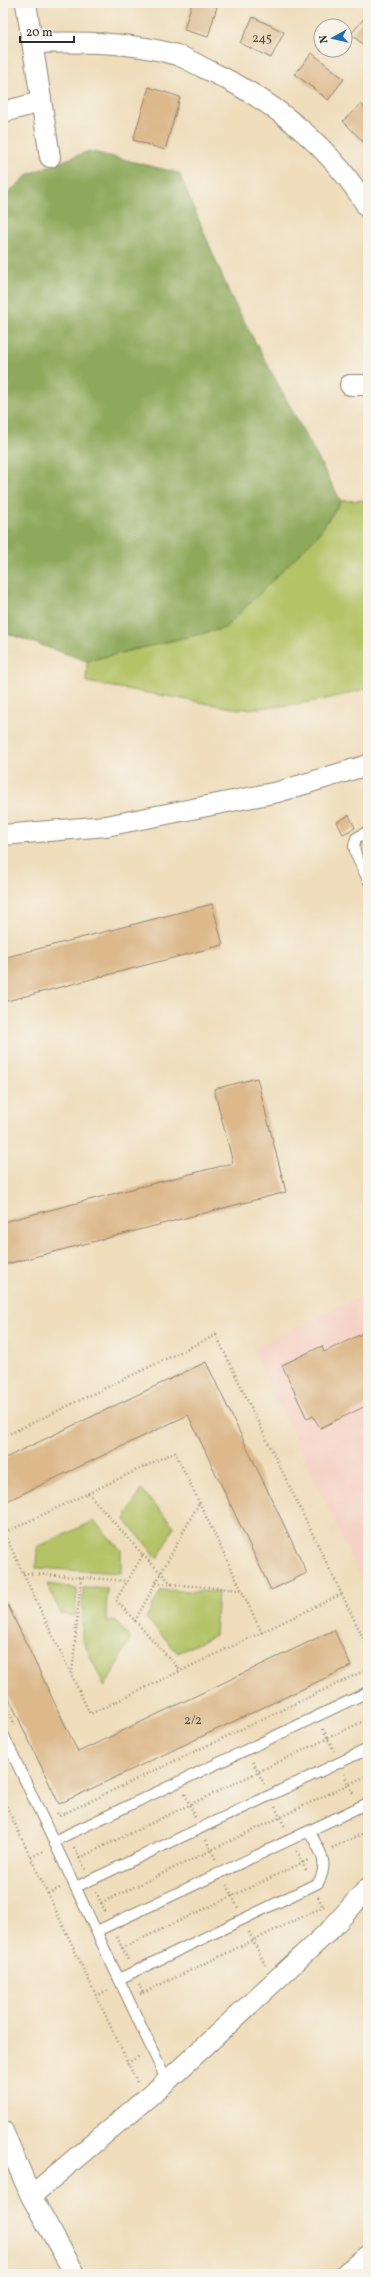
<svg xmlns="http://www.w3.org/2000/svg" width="371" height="2277" viewBox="0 0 371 2277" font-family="Vollkorn,serif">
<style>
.built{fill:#f6d1c5}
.green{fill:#b3c366;stroke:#6f7748}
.forest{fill:#8ea95b;stroke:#5c6a43}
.building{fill:#dcb88a}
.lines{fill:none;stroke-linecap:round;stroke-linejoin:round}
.service-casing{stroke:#8d8473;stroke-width:12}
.minor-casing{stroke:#8d8473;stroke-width:22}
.path{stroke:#8d8473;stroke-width:2.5;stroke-dasharray:1 3;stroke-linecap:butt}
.service{stroke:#fff;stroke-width:10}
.minor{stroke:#fff;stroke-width:20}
.labels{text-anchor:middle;stroke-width:3;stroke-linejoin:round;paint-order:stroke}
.number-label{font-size:13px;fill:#574e43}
</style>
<rect width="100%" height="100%" fill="#f7f3e8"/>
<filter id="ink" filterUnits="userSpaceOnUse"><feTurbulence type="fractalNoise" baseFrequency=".025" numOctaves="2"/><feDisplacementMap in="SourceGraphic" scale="8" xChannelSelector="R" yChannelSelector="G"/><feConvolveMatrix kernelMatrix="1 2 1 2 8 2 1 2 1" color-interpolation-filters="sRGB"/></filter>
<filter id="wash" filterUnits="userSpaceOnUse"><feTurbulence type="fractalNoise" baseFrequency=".012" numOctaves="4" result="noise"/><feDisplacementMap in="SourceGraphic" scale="16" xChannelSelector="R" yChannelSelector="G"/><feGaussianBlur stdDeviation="0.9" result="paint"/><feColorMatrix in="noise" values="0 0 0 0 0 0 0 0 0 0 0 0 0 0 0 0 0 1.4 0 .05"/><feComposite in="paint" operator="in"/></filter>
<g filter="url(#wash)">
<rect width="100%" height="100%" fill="#efddbb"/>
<path class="built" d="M368 1293V1593L252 1348Z"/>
<path class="green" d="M368 500V688C327 701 281 708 238 709L86 682 87 661 225 628 317 536 341 501Z
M141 1489 174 1526 158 1559 125 1520Z
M94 1521 121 1550V1573L36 1568 37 1547Z
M47 1584 77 1588 75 1616 61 1614Z
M83 1588H107L106 1620 117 1622 130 1639 105 1687 82 1639Z
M161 1590 218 1592 215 1635 178 1653 146 1618Z"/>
<path class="forest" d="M89 151 179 173 231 297 341 501 317 536 225 628 87 661 3 632V198L29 174Z"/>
<g id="blocks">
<path class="building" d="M192 3H203L217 7 208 37 184 30Z
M368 14V49L351 34Z
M253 17 284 32 271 58 240 43Z
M312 53 344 79 328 100 295 74Z
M149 87 180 97 165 150 133 140Z
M361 104 368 112V147L343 121Z
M349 815 355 828 343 834 337 822Z
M212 904 223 945 3 1002V958Z
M257 1078 286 1192 3 1265V1222L233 1163 214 1089Z
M368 1331V1405L320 1428 313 1416 307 1419 282 1365 322 1346 324 1352Z
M206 1362 307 1573 271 1590 188 1415 3 1503V1459Z
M3 1595 78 1752 334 1630 351 1666 59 1804 3 1686Z"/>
</g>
</g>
<g filter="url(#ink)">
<use href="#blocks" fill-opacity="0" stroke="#8d8473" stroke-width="1"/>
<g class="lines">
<defs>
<path id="service" d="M368 831 356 838 354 846 356 855 368 880
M3 1734 167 2081
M54 1841 368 1692
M76 1887 368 1749
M97 1931 368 1803
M119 1979 318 1883C330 1862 320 1851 309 1831"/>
<path id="minor" d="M26 3 50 157
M32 43C81 42 129 41 177 55 188 59 199 66 210 71 274 101 331 147 368 208
M3 112 41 102
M350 385H368
M3 835 106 826 278 792 368 765
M3 2131 31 2196 75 2274
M31 2196 167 2081 331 1929 368 1888
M345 2274 368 2255"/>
</defs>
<use href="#service" class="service-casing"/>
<use href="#minor" class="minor-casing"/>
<path class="path" d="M3 1437 216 1335 368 1648
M88 1493 143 1555 116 1600 181 1671
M143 1555 172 1584
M23 1573 128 1581
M156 1583 241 1590
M135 1621 199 1503
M262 1633 175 1452 4 1533 90 1714 342 1594
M72 1674 81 1577
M3 1699 16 1727
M323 1729 334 1751
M253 1762 264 1784
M344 1774 354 1795
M185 1794 195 1817
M3 1799 137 2082
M275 1807 285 1827
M57 1813 59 1816 368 1669
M206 1840 216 1860
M74 1847 85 1869
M332 1848 368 1831
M297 1851 307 1872
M31 1857 44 1851
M79 1858 368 1719
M227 1885 238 1908
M96 1892 106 1913
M48 1894 60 1888
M318 1897 323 1907
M101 1903 368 1775
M249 1932 265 1965
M117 1937 128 1960
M122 1948 308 1860
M139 1984 143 1993 140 1994
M143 1993 325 1906
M96 1996 109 1990
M127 2063 140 2056"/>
<use href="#service" class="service"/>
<use href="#minor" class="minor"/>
</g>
</g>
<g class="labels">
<g class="number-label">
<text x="262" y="42">245</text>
<text x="193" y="1724">2/2</text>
</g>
</g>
<rect width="371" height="2277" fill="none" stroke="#f7f3e8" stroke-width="16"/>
<g transform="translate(333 38) rotate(262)"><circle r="19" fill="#f7f3e8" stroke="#a5a39c"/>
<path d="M0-3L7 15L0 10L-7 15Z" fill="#1f6fb2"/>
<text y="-6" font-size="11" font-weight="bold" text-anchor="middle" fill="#2b2b2b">N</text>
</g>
<path d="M20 36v6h54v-6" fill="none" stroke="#2b2b2b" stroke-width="2"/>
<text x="26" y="36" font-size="12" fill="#2b2b2b" stroke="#f7f3e8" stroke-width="3" paint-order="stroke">20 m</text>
</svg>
